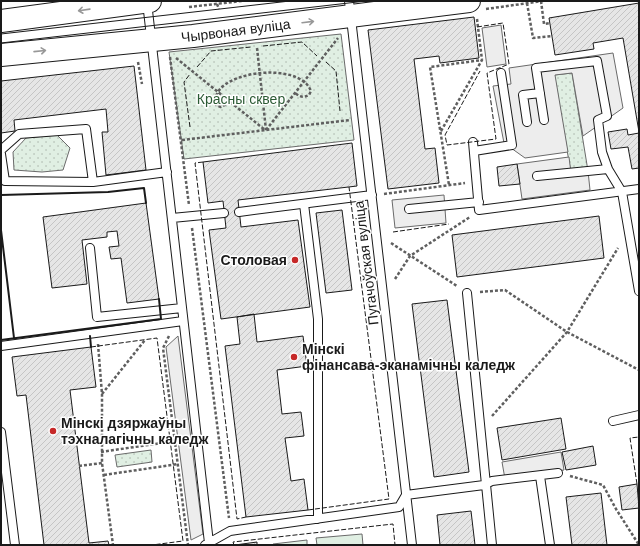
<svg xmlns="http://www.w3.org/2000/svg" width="640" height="546" viewBox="0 0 640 546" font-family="Arial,sans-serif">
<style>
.green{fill:url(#green-dots);stroke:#6a6a6a}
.pitch{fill:#e0efe3;stroke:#6a6a6a}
.parking{fill:#ededed;stroke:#6a6a6a}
.building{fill:url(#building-hatch);stroke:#1a1a1a}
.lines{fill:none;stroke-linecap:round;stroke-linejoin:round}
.lane-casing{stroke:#1a1a1a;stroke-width:10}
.primary-casing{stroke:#1a1a1a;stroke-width:24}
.path{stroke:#5f5f5f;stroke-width:2.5;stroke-dasharray:3 2;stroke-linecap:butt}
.lane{stroke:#fff;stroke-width:8}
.primary{stroke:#fff;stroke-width:22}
.tram{stroke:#1a1a1a;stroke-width:1}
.fence{stroke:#1a1a1a;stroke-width:1;stroke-dasharray:5 2;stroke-linecap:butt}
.wall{stroke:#1a1a1a;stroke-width:2}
.oneway{stroke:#989898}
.poi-dot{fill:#c62828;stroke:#fff;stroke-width:1.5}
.labels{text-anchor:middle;stroke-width:3;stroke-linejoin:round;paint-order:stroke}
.street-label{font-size:14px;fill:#1a1a1a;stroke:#fff}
.park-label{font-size:14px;fill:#2b5a34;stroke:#fff}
.poi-label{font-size:14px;font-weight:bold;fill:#1a1a1a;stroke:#fff;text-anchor:start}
</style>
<defs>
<pattern id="green-dots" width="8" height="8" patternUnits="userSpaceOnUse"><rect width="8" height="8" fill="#e0efe3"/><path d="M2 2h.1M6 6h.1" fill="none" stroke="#c0ccc2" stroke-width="1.8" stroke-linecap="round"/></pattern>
<pattern id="building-hatch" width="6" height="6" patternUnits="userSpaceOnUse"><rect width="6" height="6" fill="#e6e6e6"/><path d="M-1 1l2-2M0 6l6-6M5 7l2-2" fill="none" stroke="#c5c5c5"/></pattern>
</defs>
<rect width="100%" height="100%" fill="#fff"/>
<path class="green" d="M341 34 354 140 184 159 169 52Z
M572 73 588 171 571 173 554 75Z
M57 135 70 148 63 170 42 172 14 170 13 152 26 138Z
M151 450 152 462 117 467 115 455Z"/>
<path class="pitch" d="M362 534 363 545H317L316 538Z
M307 540V545H273V544Z"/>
<path class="parking" d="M501 25 506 64 487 67 482 28Z
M613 53 623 108 583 136 572 73 555 75 568 152 525 158 504 143 493 86 511 84 509 68Z
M569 157 571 173 588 171 590 190 522 199 517 164Z
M444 195 446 223 395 228 392 200Z
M178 336 203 534 191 540 166 347Z
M561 452 564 470 505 479 502 462Z"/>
<path class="building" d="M639 3V132L623 38 593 43 594 49 555 55 549 18Z
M474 17 479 58 440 63 439 56 414 59 425 149 435 148 439 183 388 189 368 30Z
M134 66 146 170 106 175 102 132H108L106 109 14 120 15 131 1 133V81Z
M627 129 628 135 639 133V168L632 169 628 147 611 149 608 132Z
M352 143 357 186 238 200 241 227 298 220 310 307 221 319 209 230 226 228 223 201 208 203 203 162Z
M517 164 520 184 499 186 497 167Z
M146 203 159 299 127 303 121 258 111 259 109 247 119 246 117 231 107 232V237L82 240 87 284 52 288 43 217Z
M342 210 352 290 326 293 316 213Z
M599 216 604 258 457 277 452 235Z
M447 300 469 472 434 477 412 304Z
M254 314 257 342 303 336 307 366 277 370 282 414 301 412 304 436 285 438 291 481 304 479 308 510 246 517 225 346 240 344 237 317Z
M91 347 96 387 70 390 89 543 108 541 109 545H44L26 395 17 396 12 357Z
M561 418 566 449 502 460 497 428Z
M593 446 596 465 566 470 562 452Z
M637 484 639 508 622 510 619 487Z
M601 493 607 545H572L566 497Z
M471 511 475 545H440L437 515Z
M257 542V545H235Z"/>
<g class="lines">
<defs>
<path id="lane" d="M349 1 412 545
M147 2 209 543
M544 120 536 68 597 61 607 116 598 120 602 152 608 169 622 192 639 291
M527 122 523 95 540 93
M473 142 479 210 639 189
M1 150 19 134 86 129 93 182
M474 151 512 145 501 73
M1 154 5 181 93 182 167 172
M537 176 608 169
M304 204 318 319V519
M409 209 479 202
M239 212 372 195
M172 218 224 213
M90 248 97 317 182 308
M467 293 492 545
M1 346 183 321
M613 421 639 415
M1 432 15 545
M540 476 550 545
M205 545 230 531 399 507 406 495 484 485 492 481 558 473"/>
<g id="primary">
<path d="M1 21 150 1"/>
<path id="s1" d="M1 55 193 36 469 1"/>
</g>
</defs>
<use href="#lane" class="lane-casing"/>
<use href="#primary" class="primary-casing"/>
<path class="path" d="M541 1 544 24 550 23
M527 3 533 38 552 36
M217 4 219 9
M189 7 242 1
M486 9 543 1
M477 19 482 60
M257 48 266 130
M170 57 189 205
M176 58 265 130
M138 62 142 84
M230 102 221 107 216 105C207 72 299 59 311 91L309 95C303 98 300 97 295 93
M266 130 338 38
M441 131 482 60 430 67 449 185
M182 140 350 120
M384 194 465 183
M192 228 229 518
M391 243 457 286
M395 279 410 256 470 217
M480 292 505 290 567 332 639 370
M169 336 163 348 188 545
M98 344 102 394V463L113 545
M102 394 145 340
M492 416 567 332 618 248
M101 452 175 441
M79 466 102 463
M104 475 178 464
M570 476 603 485 616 509 639 545"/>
<use href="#lane" class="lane"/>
<use href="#primary" class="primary"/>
<path class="tram" d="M1 34 290 1
M1 43 366 1"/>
<path class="fence" d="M477 27 503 23 509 64 487 73 496 139 447 145 445 135 480 71
M263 46 302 42 317 56
M326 62 336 71 340 111
M197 67 211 51 251 47
M190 127 184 82 190 74
M203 162 195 163 237 519 246 517
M393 232 449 224
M91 347 157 338 183 541 152 545
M637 484 630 438 639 437
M308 510 389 499 349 187
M234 545 233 542 393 524 395 545"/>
<path class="wall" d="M1 195 108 192 144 188 146 203
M1 230 14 338
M90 336 91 347
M1 340 161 319 159 299"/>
</g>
<defs><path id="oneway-shaft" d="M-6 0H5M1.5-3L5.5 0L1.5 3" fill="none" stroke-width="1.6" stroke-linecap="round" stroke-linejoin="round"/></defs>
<g class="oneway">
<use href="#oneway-shaft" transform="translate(84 10) rotate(172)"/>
<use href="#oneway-shaft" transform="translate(308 22) rotate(-7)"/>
<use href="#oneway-shaft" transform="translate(40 51) rotate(-6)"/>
</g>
<g class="poi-dot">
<circle cx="295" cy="260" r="4"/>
<circle cx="294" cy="357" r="4"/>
<circle cx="53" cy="431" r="4"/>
</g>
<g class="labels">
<g class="street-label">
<text dy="5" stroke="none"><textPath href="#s1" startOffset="236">Чырвоная вуліца</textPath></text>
<text transform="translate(366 263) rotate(-97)" y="5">Пугачоўская вуліца</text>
</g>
<g class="park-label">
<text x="241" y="104">Красны сквер</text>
</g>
<g class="poi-label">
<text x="287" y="265" text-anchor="end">Столовая</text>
<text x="302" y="354">Мінскі<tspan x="302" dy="16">фінансава-эканамічны каледж</tspan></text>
<text x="61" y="428">Мінскі дзяржаўны<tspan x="61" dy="16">тэхналагічны каледж</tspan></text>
</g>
</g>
<rect width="640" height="546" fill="none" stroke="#1a1a1a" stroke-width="4"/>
</svg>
